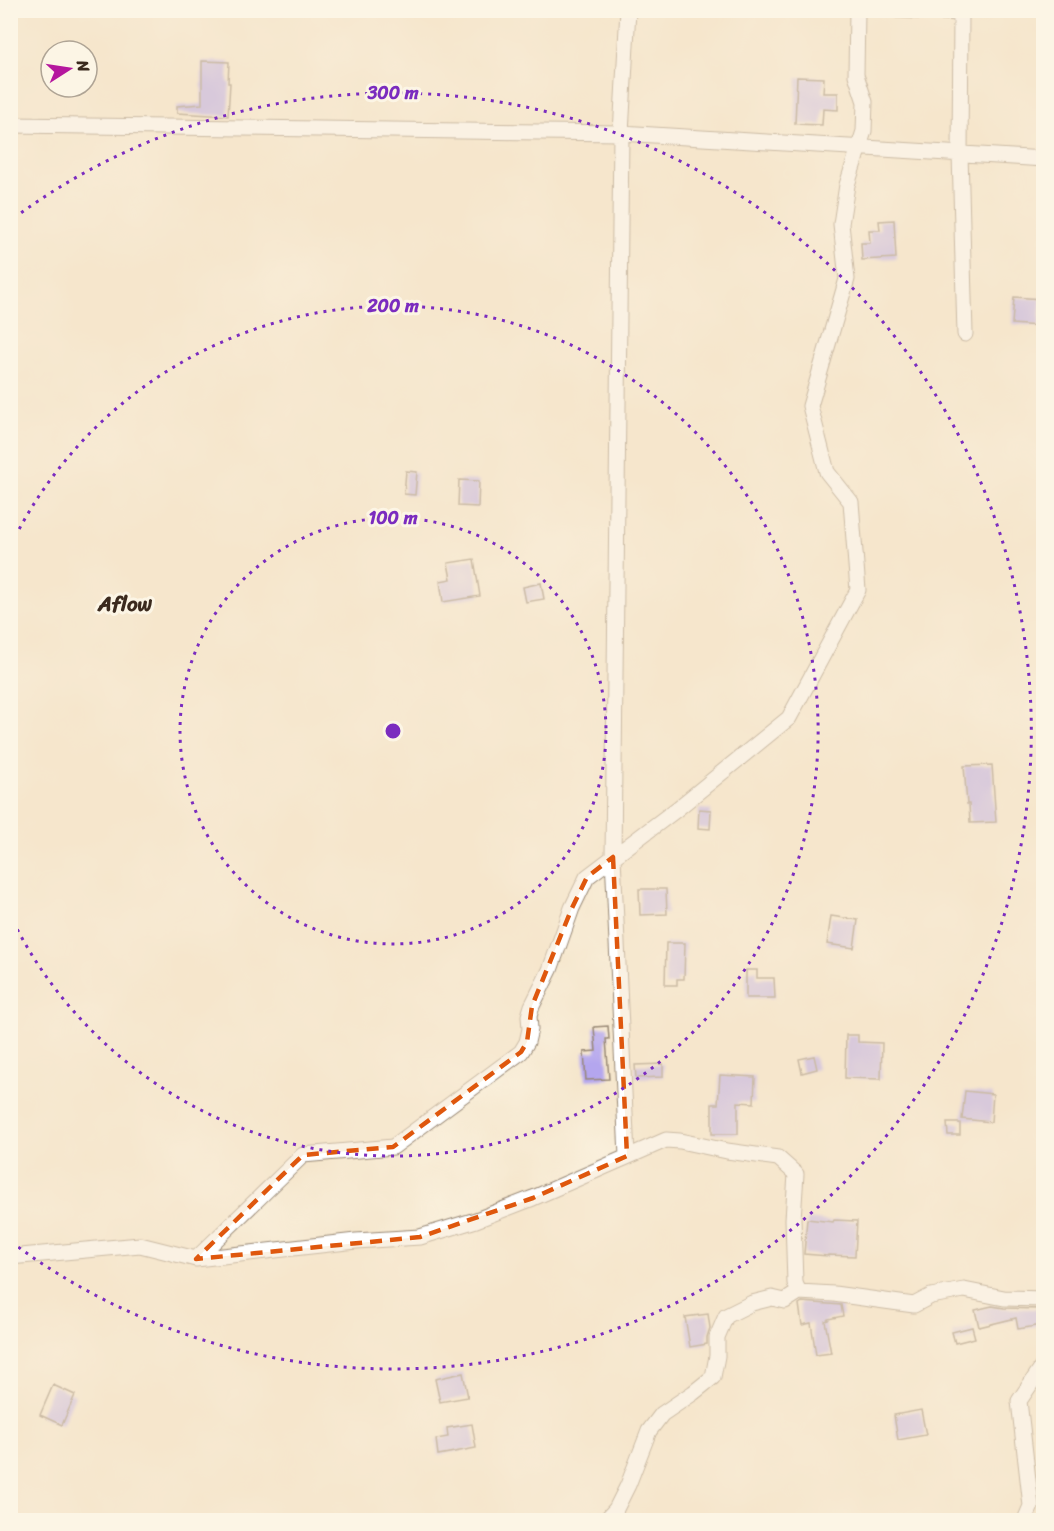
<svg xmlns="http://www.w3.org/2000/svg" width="1054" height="1531" viewBox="0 0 1054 1531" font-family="Sriracha,sans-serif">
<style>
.building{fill:#b4a6ee}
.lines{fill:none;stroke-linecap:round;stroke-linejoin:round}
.minor-casing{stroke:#988875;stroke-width:17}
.minor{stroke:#fff;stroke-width:15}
.marked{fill:none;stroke:#df570d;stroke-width:4.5;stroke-dasharray:12 8;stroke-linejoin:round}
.ring{fill:none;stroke:#7b2cbf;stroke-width:3;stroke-dasharray:3 6}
.labels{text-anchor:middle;stroke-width:6;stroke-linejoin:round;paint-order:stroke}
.quarter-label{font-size:21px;font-weight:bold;fill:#3b2a1e;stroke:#fcf5e5}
.centre{fill:#7b2cbf;stroke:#fcf5e5;stroke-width:3}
.ring-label{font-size:18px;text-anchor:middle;font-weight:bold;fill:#7b2cbf;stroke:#fcf5e5;stroke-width:6;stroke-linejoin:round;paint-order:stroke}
</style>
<rect width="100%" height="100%" fill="#fcf5e5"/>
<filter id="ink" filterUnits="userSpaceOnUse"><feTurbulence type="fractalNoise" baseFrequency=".0167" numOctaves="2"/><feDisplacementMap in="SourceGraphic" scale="12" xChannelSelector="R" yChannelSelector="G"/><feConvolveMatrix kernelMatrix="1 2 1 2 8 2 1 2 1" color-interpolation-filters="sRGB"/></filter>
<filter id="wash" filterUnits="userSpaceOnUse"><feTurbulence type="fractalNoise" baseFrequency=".008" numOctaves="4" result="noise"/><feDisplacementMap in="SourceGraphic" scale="24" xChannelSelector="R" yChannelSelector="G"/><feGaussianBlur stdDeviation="1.35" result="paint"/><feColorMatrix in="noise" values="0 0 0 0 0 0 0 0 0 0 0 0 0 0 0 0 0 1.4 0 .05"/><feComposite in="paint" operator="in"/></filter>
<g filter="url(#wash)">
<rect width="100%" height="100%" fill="#f5e6cc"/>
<g id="blocks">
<path class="building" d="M202 61 229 62 228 83H230L228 116 177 113V106L202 104Z
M797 77 824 78 823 93H838V110L823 109 822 125 795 124Z
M894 220 896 258 862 260 861 243H870L869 230H880L879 221Z
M1014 297 1041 299 1039 326 1012 324Z
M406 471 417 472 415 495 404 494Z
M459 480 479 481 478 507 458 506Z
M474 559 480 596 443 602 440 581 451 579 448 563Z
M541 583 544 599 526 602 523 587Z
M992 765 996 822 970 823 969 804H967L964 766Z
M699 809 711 810 710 829 698 828Z
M639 889H666L667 914 640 915Z
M831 916 858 920 854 948 827 944Z
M666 943H685L684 979H677V985H665Z
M746 970H757V978H774L775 998H746Z
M608 1026 609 1039H606L609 1079 586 1080 584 1052 596 1051 594 1027Z
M846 1035H858V1042L882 1043 881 1079 845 1078Z
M814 1056 817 1069 802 1073 799 1059Z
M663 1064V1077L636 1078 635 1065Z
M720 1075 755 1077 754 1103 738 1102V1134H712V1104H718Z
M965 1091 993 1094 991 1122 962 1119Z
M947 1123H960V1135H948Z
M807 1219 833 1222 834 1220 857 1221 855 1256 828 1255V1256L804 1254Z
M802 1302 841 1305 843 1316 828 1319V1320L825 1321 831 1353 816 1355 811 1323 802 1325 799 1304Z
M992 1306 1004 1308 1040 1309 1042 1325 1018 1329 1016 1318 979 1327 975 1310Z
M708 1314 710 1328 707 1337V1344L690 1347 685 1317Z
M972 1327 975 1338 955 1343 952 1332Z
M463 1373 468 1397 440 1402 435 1379Z
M53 1385 75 1395 62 1425 40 1415Z
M921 1410 926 1435 898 1440 894 1415Z
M472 1424 476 1448 438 1455 436 1439 448 1437 447 1428Z"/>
</g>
</g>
<g filter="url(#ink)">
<use href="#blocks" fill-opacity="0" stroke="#988875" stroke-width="1.5"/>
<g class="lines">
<defs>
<path id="minor" d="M897 10 961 13 960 154 965 334
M10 125 621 133 1044 159
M627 1156 613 857 621 133 628 10
M10 1257 140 1245 196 1259 303 1155 393 1147 521 1052 527 1042 530 1029 529 1016 532 1006 550 970 572 908 587 877 677 809 789 718 858 590 851 502 827 472 810 406 847 279 841 224 847 185 864 131 865 102 856 75 857 10
M196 1259 356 1241 420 1237 476 1220 533 1198 666 1140 680 1141 727 1151 778 1158 796 1174 793 1219 795 1283 799 1292 834 1294 914 1305 931 1296 964 1290 1004 1298 1044 1299
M606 1520 616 1509 628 1485 649 1431 662 1414 693 1393 713 1377 717 1356V1337L726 1316 752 1303 772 1298 785 1301 799 1292
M1025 1520 1031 1506 1019 1401 1044 1364"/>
</defs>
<use href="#minor" class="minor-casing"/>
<use href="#minor" class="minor"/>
</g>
</g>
<path d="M0 0H1054V1531H0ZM613 857 627 1156 533 1198 420 1237 196 1259 303 1155 393 1147 521 1052 527 1042 532 1006 572 908 587 877Z" fill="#f5e6cc" fill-opacity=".55" fill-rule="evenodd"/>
<path class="marked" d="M613 857 627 1156 533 1198 420 1237 196 1259 303 1155 393 1147 521 1052 527 1042 532 1006 572 908 587 877Z"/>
<g class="ring">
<circle cx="393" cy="731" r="213"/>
<path d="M11 545A425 425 0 1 1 11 917"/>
<path d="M14 218A638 638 0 1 1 14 1244"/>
</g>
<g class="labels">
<g class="quarter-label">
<text x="125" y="611">Aflow</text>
</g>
</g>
<circle cx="393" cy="731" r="9" class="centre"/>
<g class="ring-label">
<text x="393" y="99">300 m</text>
<text x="393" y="312">200 m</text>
<text x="393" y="524">100 m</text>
</g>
<rect width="1054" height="1531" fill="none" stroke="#fcf5e5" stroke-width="36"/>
<g transform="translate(69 69) rotate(78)"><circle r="28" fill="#fcf5e5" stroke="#afa495" stroke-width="1.5"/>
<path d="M0-4.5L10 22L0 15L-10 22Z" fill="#b5179e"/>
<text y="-9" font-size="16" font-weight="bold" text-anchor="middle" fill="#3b2a1e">N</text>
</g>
</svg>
